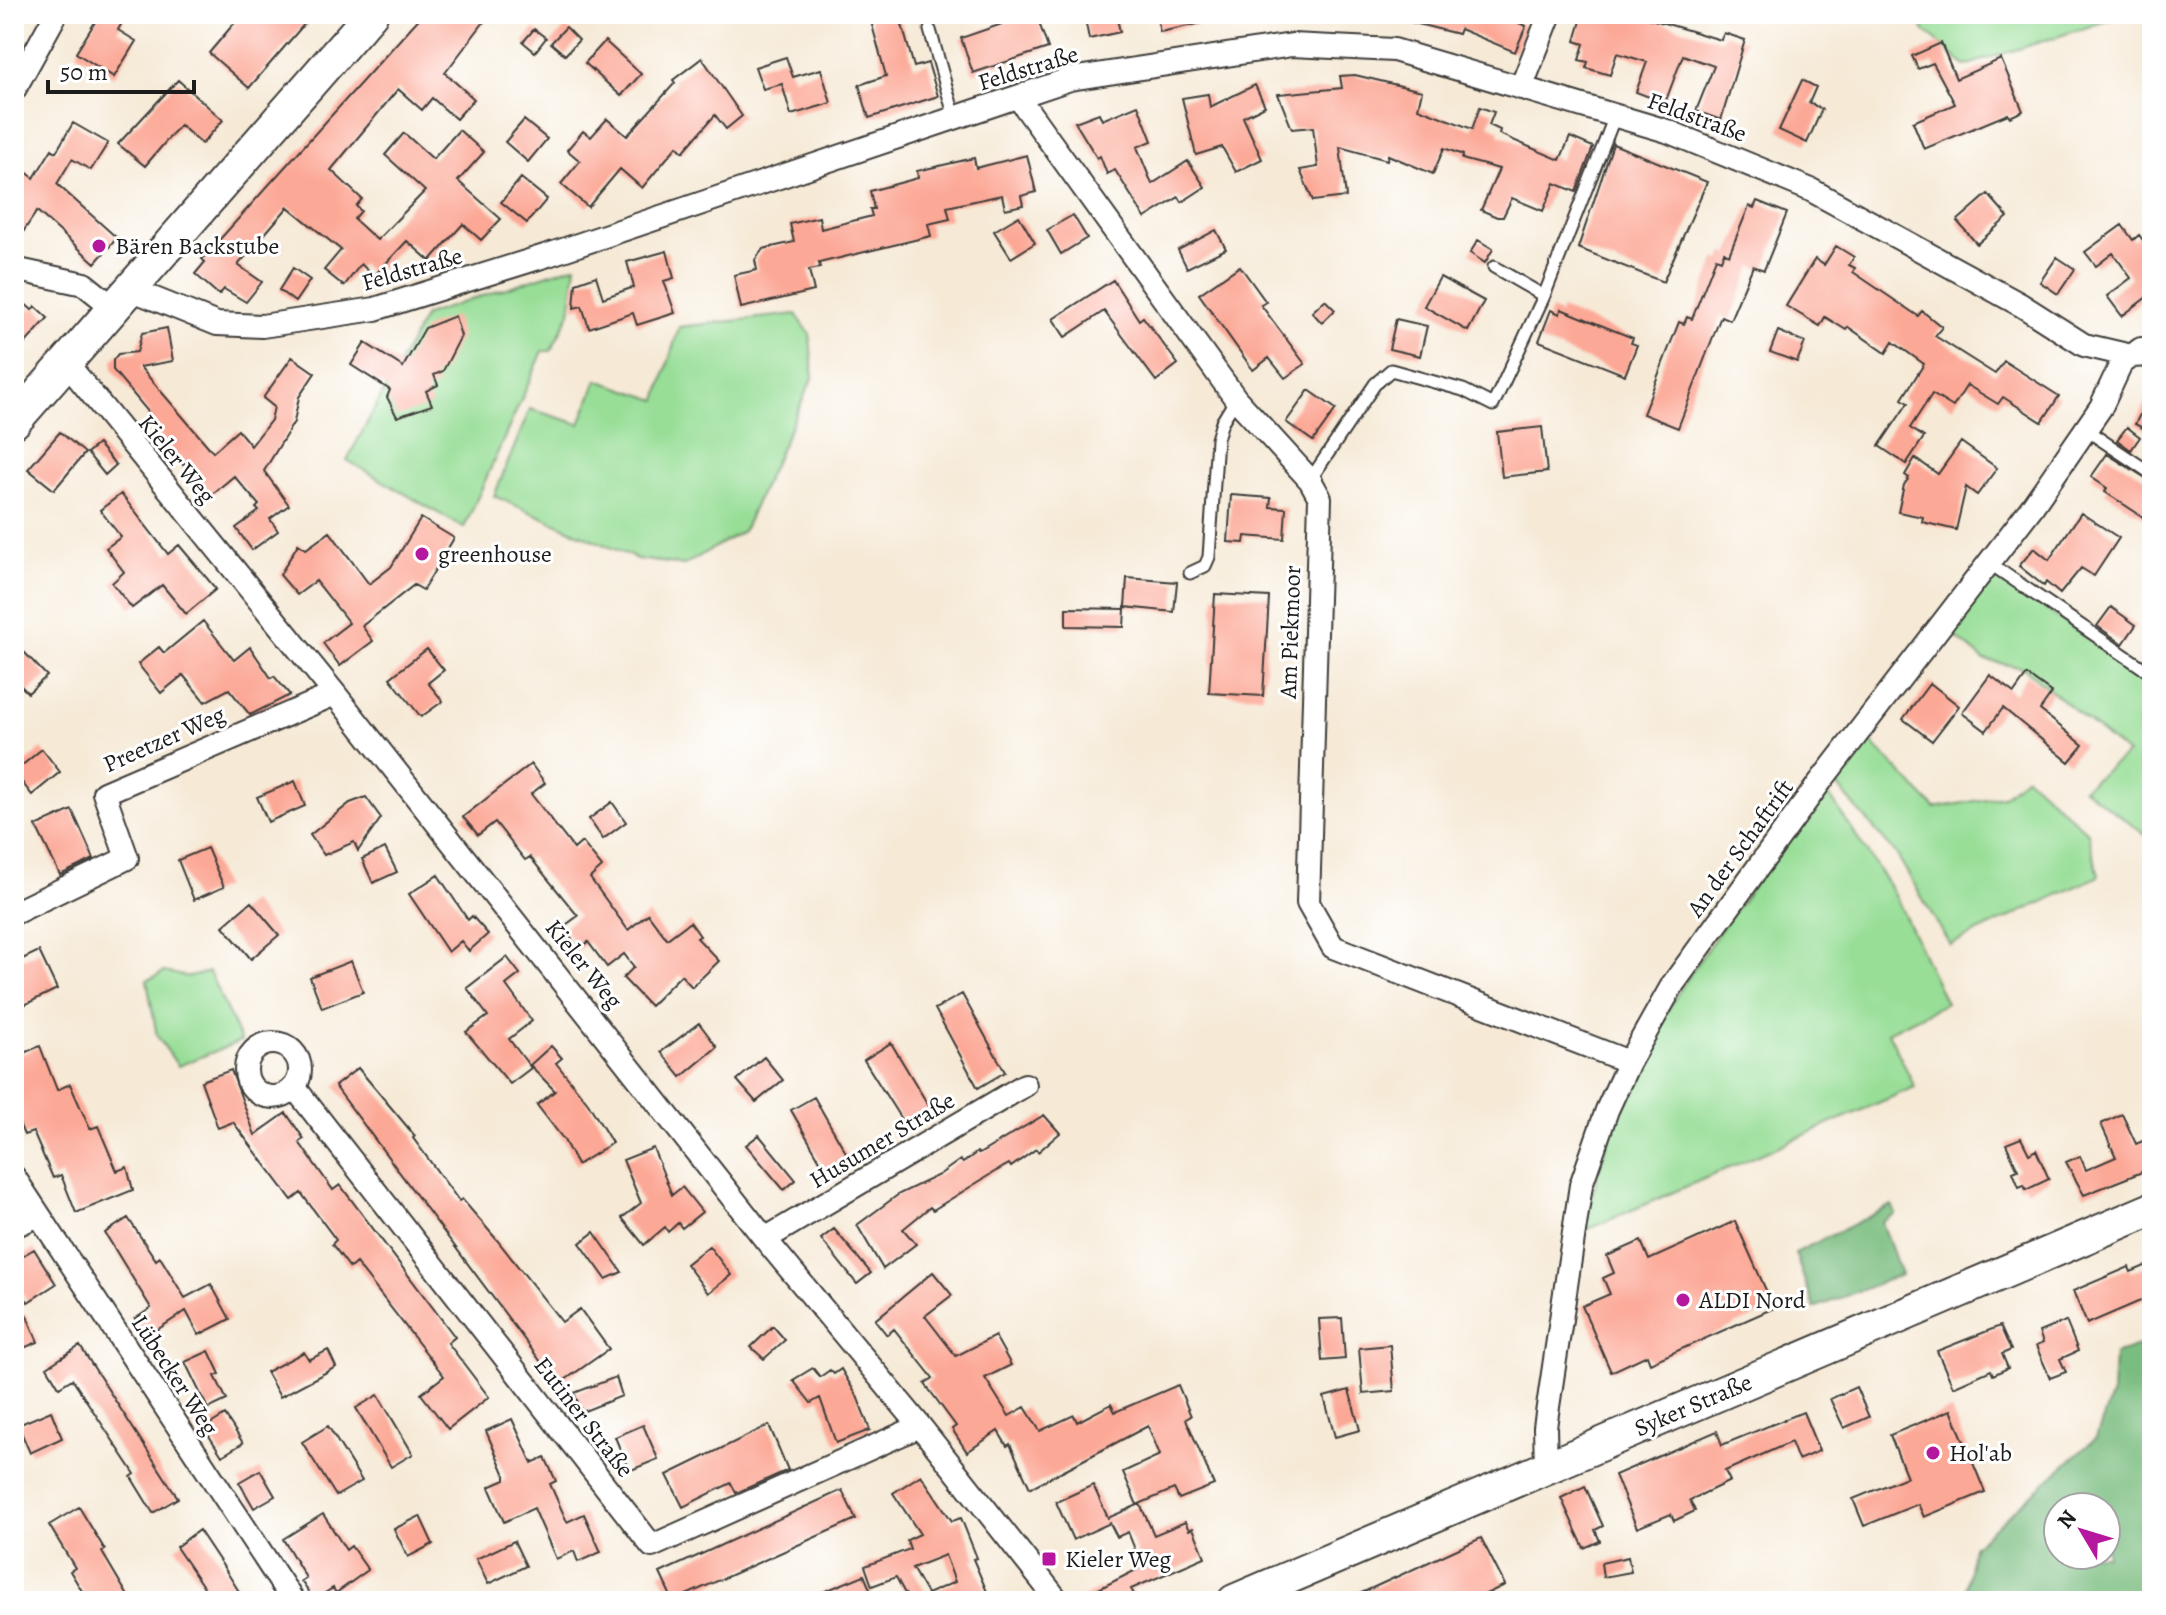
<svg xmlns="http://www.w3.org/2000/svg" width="2166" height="1615" viewBox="0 0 2166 1615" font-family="Alegreya,serif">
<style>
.green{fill:#98de97;stroke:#5a7d5a;stroke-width:2}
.forest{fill:#7abd80;stroke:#4b6c4e;stroke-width:2;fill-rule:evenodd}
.building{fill:#fca896;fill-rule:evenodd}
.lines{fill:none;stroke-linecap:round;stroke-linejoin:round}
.service-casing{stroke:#3d3b38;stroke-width:15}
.minor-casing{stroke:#3d3b38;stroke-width:26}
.secondary-casing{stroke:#3d3b38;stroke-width:36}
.service{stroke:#fff;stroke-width:11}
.minor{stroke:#fff;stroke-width:22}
.secondary{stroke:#fff;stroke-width:32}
.poi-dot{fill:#b5179e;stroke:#fff;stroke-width:3}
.labels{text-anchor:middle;stroke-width:6;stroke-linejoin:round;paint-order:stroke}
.street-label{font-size:24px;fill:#1c1c1c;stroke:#fff}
.poi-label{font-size:24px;fill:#1c1c1c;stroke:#fff;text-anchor:start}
</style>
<rect width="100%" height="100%" fill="#fff"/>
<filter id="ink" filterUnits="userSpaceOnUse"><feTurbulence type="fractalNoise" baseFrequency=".0125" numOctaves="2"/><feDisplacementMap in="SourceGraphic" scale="16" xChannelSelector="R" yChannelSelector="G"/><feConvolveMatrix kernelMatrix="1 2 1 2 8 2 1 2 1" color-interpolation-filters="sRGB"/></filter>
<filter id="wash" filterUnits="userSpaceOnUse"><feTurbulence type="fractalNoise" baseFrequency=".006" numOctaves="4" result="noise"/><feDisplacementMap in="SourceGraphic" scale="32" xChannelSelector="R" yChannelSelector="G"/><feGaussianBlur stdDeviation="1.8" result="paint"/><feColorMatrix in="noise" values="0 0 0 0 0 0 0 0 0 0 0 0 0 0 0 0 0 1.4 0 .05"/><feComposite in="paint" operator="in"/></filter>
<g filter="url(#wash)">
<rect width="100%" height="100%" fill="#f6ead7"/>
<path class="green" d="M1916 14H2128L1965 66 1923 29Z
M576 265 570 313 551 351H543L464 528 347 460 425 315Z
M796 314 810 334 813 377 743 531 684 565 637 559 494 496 530 409 580 424 597 380 657 400 679 327Z
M1995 574 2152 683V840L2083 788 2127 754 2024 668 1984 660 1950 632Z
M1870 741 1935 808 2003 796 2026 776 2088 833 2099 876 1950 945 1897 855 1835 783Z
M1827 792 1894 893 1946 1003 1888 1032 1915 1087 1584 1231C1593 1190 1604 1148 1619 1108 1663 995 1752 886 1827 792Z
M164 972 190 977 209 972 241 1041 178 1066 157 1036 147 980Z"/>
<path class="forest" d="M1892 1205 1896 1214 1882 1222 1901 1275 1814 1308 1795 1253Z
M2152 1340V1601H1964L1973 1546 2096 1438 2112 1393 2114 1355ZM2058 1507H2106V1555H2058Z"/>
<g id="blocks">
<path class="building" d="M100 14H127L118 30 136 41 114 77 76 53Z
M242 14H313L249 88 209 53Z
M423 14H490L445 73 474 99 456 119 432 98 422 110 398 89 331 170 362 199 356 206 361 211 354 219 377 240 425 191 385 155 404 133 433 159 459 130 484 152 458 181 501 219 481 240 463 224 430 261 407 241 374 276 361 264 344 286 324 270 341 250 288 207 238 265 262 282 246 302 224 289 219 295 195 274 205 262 202 259Z
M869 14H899L914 67 928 63 938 96 869 118 859 85 886 76Z
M1031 14H1036L1048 48 973 73 961 38Z
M1084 14H1116L1120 32 1089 39Z
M1156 14H1212V21L1160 32Z
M1402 14H1498L1526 26 1515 52 1460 29 1458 34 1402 20Z
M1583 14H1634L1721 40 1724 33 1745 40 1721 120 1696 111 1714 66 1683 55 1665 103 1636 92 1647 62 1617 53 1610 75 1586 68 1588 62 1579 60 1584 44 1575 41Z
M566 27 579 40 565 55 551 43Z
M534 29 546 38 535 52 523 42Z
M605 41 641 74 621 96 585 63Z
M1941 43 1956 79 2001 59 2023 111 2010 117 2008 114 1924 149 1913 122 1955 104 1933 63 1918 69 1912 56Z
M786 57 793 77 821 69 831 103 791 115 782 84 763 89 755 67Z
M702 58 742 116 726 129 715 115 683 152 677 146 642 188 620 169 588 207 561 184 580 161 567 150 583 131 591 137 607 119 627 136 675 83 673 80Z
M1355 75 1422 91 1418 108 1472 129 1480 107 1494 112 1489 125 1500 130 1499 134 1560 160 1570 137 1593 147 1576 192 1555 183 1543 211 1512 198 1503 217H1497L1481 210 1499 169 1462 159 1463 155 1444 148 1433 174 1388 155 1387 160 1340 147 1346 197 1313 201 1300 170 1318 167 1313 127 1292 129 1278 94 1342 88 1340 76Z
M178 80 223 120 202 144 180 125 145 166 118 144Z
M1802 80 1816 87 1809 103 1822 109 1807 143 1779 130Z
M1255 85 1265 106 1243 117 1262 159 1236 172 1222 147 1196 155 1182 98 1208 94 1210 107Z
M1138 105 1152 141 1137 147 1152 184 1188 161 1205 187 1182 202 1179 197 1145 218 1115 170 1107 174 1100 156 1097 158 1075 122 1099 113 1102 120Z
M524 120 547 139 528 162 505 142Z
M73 123 108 143 91 170 72 159 57 184 117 238 95 263 37 211 23 232 14 226V181L22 169 34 178 52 149 56 152Z
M1613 144 1707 182 1663 282 1578 248Z
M1027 155 1036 192 1021 196 1023 205 1005 209 1002 195 947 207 950 219 928 224 931 236 819 263 820 268 809 270 814 291 741 308 734 275 757 270 755 260 763 249 794 242 790 224 819 217 821 229 872 216 870 209H874L870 191 918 178 917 171 974 158 976 168Z
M521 178 547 199 527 223 501 202Z
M1988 194 2008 217 1977 244 1957 221Z
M1757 201 1787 213 1764 270 1753 266 1730 320 1721 316 1678 428 1643 414 1679 322 1684 324 1687 317 1692 319 1716 258 1721 260 1724 252 1729 255 1749 206 1754 208Z
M1073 215 1087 238 1061 254 1047 230Z
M1019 216 1035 243 1011 258 994 231Z
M2122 225 2133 240 2139 235 2152 252V293L2122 316 2107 296 2131 278 2113 253 2096 266 2085 252Z
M1216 230 1226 249 1187 268 1178 250Z
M1478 240 1493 249 1485 263 1470 253Z
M1836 246 1854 257 1849 265 1855 268 1853 272 1918 316 1922 311 1942 327 1935 336 1995 374 2004 361 2059 396 2042 422 2003 397 1998 404 1967 385 1953 407 1932 394 1910 428 1924 437 1906 464 1879 446 1908 403 1902 399 1924 364 1893 342 1886 353 1848 327 1846 330 1825 317 1820 326 1786 306 1815 259 1824 265Z
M667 251 674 278 664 281 675 313 637 325 633 313 589 328 582 306 574 308 576 283 596 276 603 298 634 287 627 262Z
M2057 257 2075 269 2058 294 2040 282Z
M1240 266 1266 302 1261 305 1305 364 1285 378 1269 358 1253 370 1199 294Z
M293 268 310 280 295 302 279 290Z
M1440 277 1484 301 1468 331 1424 306Z
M1113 280 1139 320 1143 317 1178 364 1156 381 1104 311 1065 337 1053 319Z
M1325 300 1335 310 1322 323 1312 312Z
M24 303 32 310 35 306 48 318 14 356V314Z
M1561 309 1633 338 1631 343 1637 345 1625 375 1539 341 1551 310 1560 314Z
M455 316 461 336 443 371 434 375 438 385 426 391 432 405 397 417 387 397 390 390 351 365 365 343 403 367 425 328Z
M1396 319 1427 326 1420 356 1389 349Z
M167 328 173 361 140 367 213 452 238 430 251 446 271 420 274 407 263 398 292 357 315 373 299 397 294 422 264 471 289 505 270 519 278 531 252 550 236 528 259 511 256 508 259 505 234 476 209 497 186 462 183 465 146 417 150 414 113 370V360L118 354 137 352 142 333Z
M1778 331 1805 342 1797 362 1770 352Z
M1309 390 1336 409 1313 441 1286 422Z
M2152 391V433L2135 424Z
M1542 427 1547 472 1502 477 1497 432Z
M2127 427 2140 437 2131 450 2117 440Z
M60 432 85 453 54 490 28 469Z
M1961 442 1997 468 1977 495 1966 487 1956 530 1922 522 1923 517 1898 512 1904 485 1909 478 1905 475 1915 458 1938 474Z
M98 444 116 465 105 475 87 453Z
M2107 454 2152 482V523L2105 492 2107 488 2091 477Z
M121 494 168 554 179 545 216 589 186 614 162 585 132 608 112 583 124 572 106 548 121 537 100 510Z
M1231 495 1271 498 1270 507 1286 508 1284 539 1245 536 1244 543 1228 542Z
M2081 513 2119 538 2094 576 2081 568 2060 594 2046 582 2044 586 2019 566 2034 548 2049 560Z
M421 518 454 538 423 590 414 585 362 626 373 641 340 666 323 643 349 623 316 581 297 595 280 575 298 544 306 549 330 532 369 584 391 567Z
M1127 578 1177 582 1174 612 1125 607Z
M1215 594 1269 597 1263 696 1209 693Z
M2111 607 2136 625 2123 644 2097 626Z
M1066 608 1125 609 1124 627 1066 626Z
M203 621 234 660 250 647 271 678 274 676 290 695 250 715 229 689 205 702 183 675 161 693 138 664 159 647 164 653Z
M427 649 444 670 428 683 443 701 421 717 390 678Z
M24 652 47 676 28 693 14 679V661Z
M1990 675 2014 693 2027 675 2052 693 2040 710 2083 745 2069 762 2003 708 1986 731 1962 713Z
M1930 683 1959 706 1932 741 1903 719Z
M42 749 60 772 32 795 14 772Z
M531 764 545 783 531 794 574 849 582 842 602 867 590 878 628 930 648 914 667 939 690 922 700 936 697 938 719 961 692 987 681 975 650 1006 623 978 634 967 624 954 607 967 588 942 579 949 563 927 578 916 530 857 525 860 495 822 478 835 463 817Z
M295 781 305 806 268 822 257 797Z
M366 797 381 818 358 851 354 842 324 855 310 835 350 803Z
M612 802 626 822 603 839 589 819Z
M72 810 94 859 60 875 36 826Z
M207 848 224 887 194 900 178 860Z
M385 848 397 872 373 883 362 859Z
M438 875 468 920 472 916 488 934 469 951 461 941 448 952 409 894Z
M251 902 279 935 251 959 223 926Z
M39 951 57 989 14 1010V963Z
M507 957 520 974 506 985 532 1021 509 1039 531 1068 510 1084 466 1032 488 1016 467 988Z
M351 961 363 992 322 1008 310 977Z
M962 994 1005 1072 978 1088 935 1009Z
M699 1023 717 1047 681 1077 661 1052Z
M891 1043 930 1108 904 1124 864 1060Z
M40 1046 57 1090 70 1084 90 1129 98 1126 117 1171 127 1167 133 1190 76 1213 61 1175 53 1178 33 1132 24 1135 14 1112V1057Z
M551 1046 562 1058 556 1063 588 1103 612 1143 577 1165 564 1140 537 1105 555 1091 530 1065Z
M764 1057 783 1080 756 1102 737 1080Z
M358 1068 415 1136 413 1138 459 1201 462 1199 497 1240 562 1322 580 1309 609 1349 562 1382H556L335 1086Z
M231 1070 255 1135 286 1113 304 1139 299 1142 333 1190 340 1185 455 1337 448 1343 489 1397 448 1429 421 1394 444 1376 356 1263 350 1268 332 1244 336 1240 301 1193 292 1200 233 1122 218 1128 201 1081Z
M814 1097 852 1163 829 1176 791 1110Z
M2122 1114 2136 1144 2152 1137V1168L2084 1195 2066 1162 2080 1156 2086 1170 2116 1157 2101 1124Z
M1044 1115 1060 1133 1038 1152 1036 1149 1011 1167 1009 1164 996 1171 933 1210 930 1207 903 1229 916 1244 883 1269 857 1225 899 1194 939 1175 960 1160 963 1163 977 1152 979 1154Z
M759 1135 796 1180 784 1190 746 1145Z
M2021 1138 2029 1154 2036 1150 2049 1179 2026 1190 2024 1185 2019 1187 2013 1172 2018 1170 2006 1144Z
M653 1148 672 1195 682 1187 702 1212 682 1228 678 1223 668 1232 665 1227 644 1245 622 1218 641 1203 623 1160Z
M128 1218 156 1260 160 1257 185 1298 211 1284 230 1319 199 1335 186 1311 146 1337 135 1319 151 1308 105 1233Z
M1735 1221 1774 1308 1650 1363 1647 1355 1611 1372 1582 1306 1610 1294 1603 1278 1614 1273 1607 1256 1641 1241 1649 1260Z
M834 1229 871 1273 857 1284 821 1239Z
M594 1232 622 1272 606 1279 580 1243Z
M709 1246 731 1275 708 1293 686 1264Z
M34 1249 56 1284 28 1302 14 1280V1261Z
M2152 1263V1296L2087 1324 2073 1291 2129 1267 2131 1272Z
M933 1272 952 1295 925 1316 956 1356 995 1336 1011 1365 985 1378 1009 1416 1025 1407 1040 1431 1074 1415 1077 1422 1111 1404 1115 1412 1178 1385 1191 1416 1186 1419 1214 1485 1179 1499 1174 1489 1137 1505 1123 1472 1160 1455 1148 1426 1030 1488 1010 1444 1007 1446 998 1431 967 1452 952 1429 956 1426 925 1384 933 1378 894 1329 887 1335 875 1320Z
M26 1314 38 1342 14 1352V1319Z
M1342 1318 1345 1359 1322 1361 1319 1319Z
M2066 1321 2078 1351 2060 1359 2066 1372 2050 1378 2036 1346 2043 1343 2039 1332Z
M773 1326 785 1340 764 1359 751 1347Z
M2000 1326 2011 1350 2002 1354 2008 1368 1993 1375 1991 1370 1953 1387 1937 1351Z
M1390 1345 1394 1391 1363 1394 1359 1348Z
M80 1346 178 1498 153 1513 131 1477 135 1474 72 1379 59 1387 47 1367Z
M328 1350 336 1367 280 1397 266 1372 304 1352 309 1360Z
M209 1351 220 1374 215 1376 227 1400 208 1409 185 1362Z
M813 1368 820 1377 830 1370 834 1374 841 1369 857 1396 870 1430 836 1443 820 1398 811 1403 793 1380Z
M616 1377 622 1396 582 1412 574 1393Z
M1856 1387 1869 1417 1844 1428 1830 1399Z
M1349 1390 1360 1430 1335 1437 1324 1397Z
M378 1395 413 1454 391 1467 356 1408Z
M1951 1410 1985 1492 1924 1517 1918 1504 1864 1526 1853 1499 1907 1477 1890 1435Z
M51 1411 62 1438 30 1453 18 1425Z
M1803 1412 1819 1451 1798 1460 1791 1442 1725 1471 1730 1481 1690 1500 1695 1511 1674 1521 1671 1514 1637 1528 1615 1475 1717 1431 1722 1445Z
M225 1415 243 1443 222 1456 204 1428Z
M512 1419 532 1463 545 1457 556 1481 550 1484 567 1522 584 1514 601 1552 578 1562 574 1551 556 1559 534 1508 504 1522 489 1487 505 1480V1475L486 1431Z
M643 1425 658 1459 629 1471 615 1437Z
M769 1425 788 1470 736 1493 731 1483 683 1507 667 1475Z
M328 1426 362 1481 336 1496 302 1442Z
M260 1470 275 1496 254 1508 239 1482Z
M921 1475 952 1521 961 1518 977 1558 973 1559 988 1594 973 1601H909L896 1577 872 1586 865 1566 910 1549 907 1540 920 1534 893 1493ZM945 1555 955 1582 927 1594 912 1568Z
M1093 1485 1108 1518 1140 1504 1154 1535 1185 1522 1189 1530 1193 1528 1205 1557 1131 1589 1138 1601H1075L1142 1567 1128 1532 1117 1537 1110 1523 1073 1540 1056 1502Z
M1585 1486 1603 1526 1595 1530 1600 1541 1584 1548 1561 1498Z
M842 1490 856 1519 673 1601 660 1573Z
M79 1507 105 1550 102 1552 131 1601H88L70 1571 75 1568 49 1525Z
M323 1514 346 1550 351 1546 368 1570 336 1593 333 1588 314 1600 301 1581 306 1578 283 1539Z
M420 1516 433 1544 408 1557 394 1529Z
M199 1530 223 1566 245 1601H213L176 1547Z
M1481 1538 1505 1585 1471 1601H1344Z
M514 1541 526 1566 488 1584 476 1559Z
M1628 1557 1631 1572 1603 1577 1601 1563Z
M864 1575 875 1601H801Z"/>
</g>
</g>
<g filter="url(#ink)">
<use href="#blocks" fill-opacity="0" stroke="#3d3b38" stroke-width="2"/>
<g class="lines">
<defs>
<path id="service" d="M930 30 955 118
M1494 267 1544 296
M2085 429 2152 474
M1310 480 1375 384 1391 370 1463 390 1493 405 1544 296 1615 116
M1989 563 2152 674
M1190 573 1205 566 1209 557 1217 439 1222 422 1236 399"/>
<path id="minor" d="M1521 88 1550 14
M14 90 56 14
M1018 97 1236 399 1310 480 1320 498 1308 903 1333 947 1629 1062
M14 269 84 284 114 308
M130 289 217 324 262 326 375 309 548 255 1070 79 1292 45 1394 50 1667 131 1811 190 2021 305 2084 345 2131 356 2152 355
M65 361 335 694 765 1239 920 1426 1058 1601
M14 913 127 858 104 793 335 694
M246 1070a27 27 0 1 1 54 0a27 27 0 1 1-54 0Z
M295 1088 652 1546 920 1426
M14 1177 293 1601
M14 1226 39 1215
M765 1239 1025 1085
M1546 1467 1545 1427 1581 1185 1607 1110 1629 1062 1673 984 1820 782 2032 507 2101 407 2121 364 2141 349"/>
<path id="secondary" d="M14 422 371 14
M1234 1601 2152 1209"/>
</defs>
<use href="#service" class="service-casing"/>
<use href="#minor" class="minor-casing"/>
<use href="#secondary" class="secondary-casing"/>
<use href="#service" class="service"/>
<use href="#minor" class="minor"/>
<use href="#secondary" class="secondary"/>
</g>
</g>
<g class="poi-dot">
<circle cx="99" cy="246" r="8"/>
<circle cx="422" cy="554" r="8"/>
<circle cx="1683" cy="1300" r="8"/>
<circle cx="1933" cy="1453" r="8"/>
<rect x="1041" y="1551" width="16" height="16" rx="4"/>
</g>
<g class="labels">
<g class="street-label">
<text transform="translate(1028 68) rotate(-17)" y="8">Feldstraße</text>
<text transform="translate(1697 117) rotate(20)" y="8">Feldstraße</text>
<text transform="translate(412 269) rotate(-16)" y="8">Feldstraße</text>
<text transform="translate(177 459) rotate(51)" y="8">Kieler Weg</text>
<text transform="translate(1290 632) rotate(-88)" y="8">Am Piekmoor</text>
<text transform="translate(164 739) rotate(-24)" y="8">Preetzer Weg</text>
<text transform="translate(1740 848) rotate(-54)" y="8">An der Schaftrift</text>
<text transform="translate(584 964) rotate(51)" y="8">Kieler Weg</text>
<text transform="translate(882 1140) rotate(-31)" y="8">Husumer Straße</text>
<text transform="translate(175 1375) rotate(57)" y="8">Lübecker Weg</text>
<text transform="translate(1693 1405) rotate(-23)" y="8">Syker Straße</text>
<text transform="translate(584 1417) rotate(52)" y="8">Eutiner Straße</text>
</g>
<g class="poi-label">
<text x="115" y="254">Bären Backstube</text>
<text x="438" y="562">greenhouse</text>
<text x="1699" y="1308">ALDI Nord</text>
<text x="1949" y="1461">Hol'ab</text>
<text x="1065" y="1567">Kieler Weg</text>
</g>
</g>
<rect width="2166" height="1615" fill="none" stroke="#fff" stroke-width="48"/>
<g transform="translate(2082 1531) rotate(308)"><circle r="38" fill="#ffffff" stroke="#a4a4a4" stroke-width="2"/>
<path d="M0-6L14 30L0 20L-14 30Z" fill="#b5179e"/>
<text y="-12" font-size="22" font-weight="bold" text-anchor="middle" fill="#1c1c1c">N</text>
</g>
<path d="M48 80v12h146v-12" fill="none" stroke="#1c1c1c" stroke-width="4"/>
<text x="60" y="80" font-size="24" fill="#1c1c1c" stroke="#ffffff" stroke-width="6" paint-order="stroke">50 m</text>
</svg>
